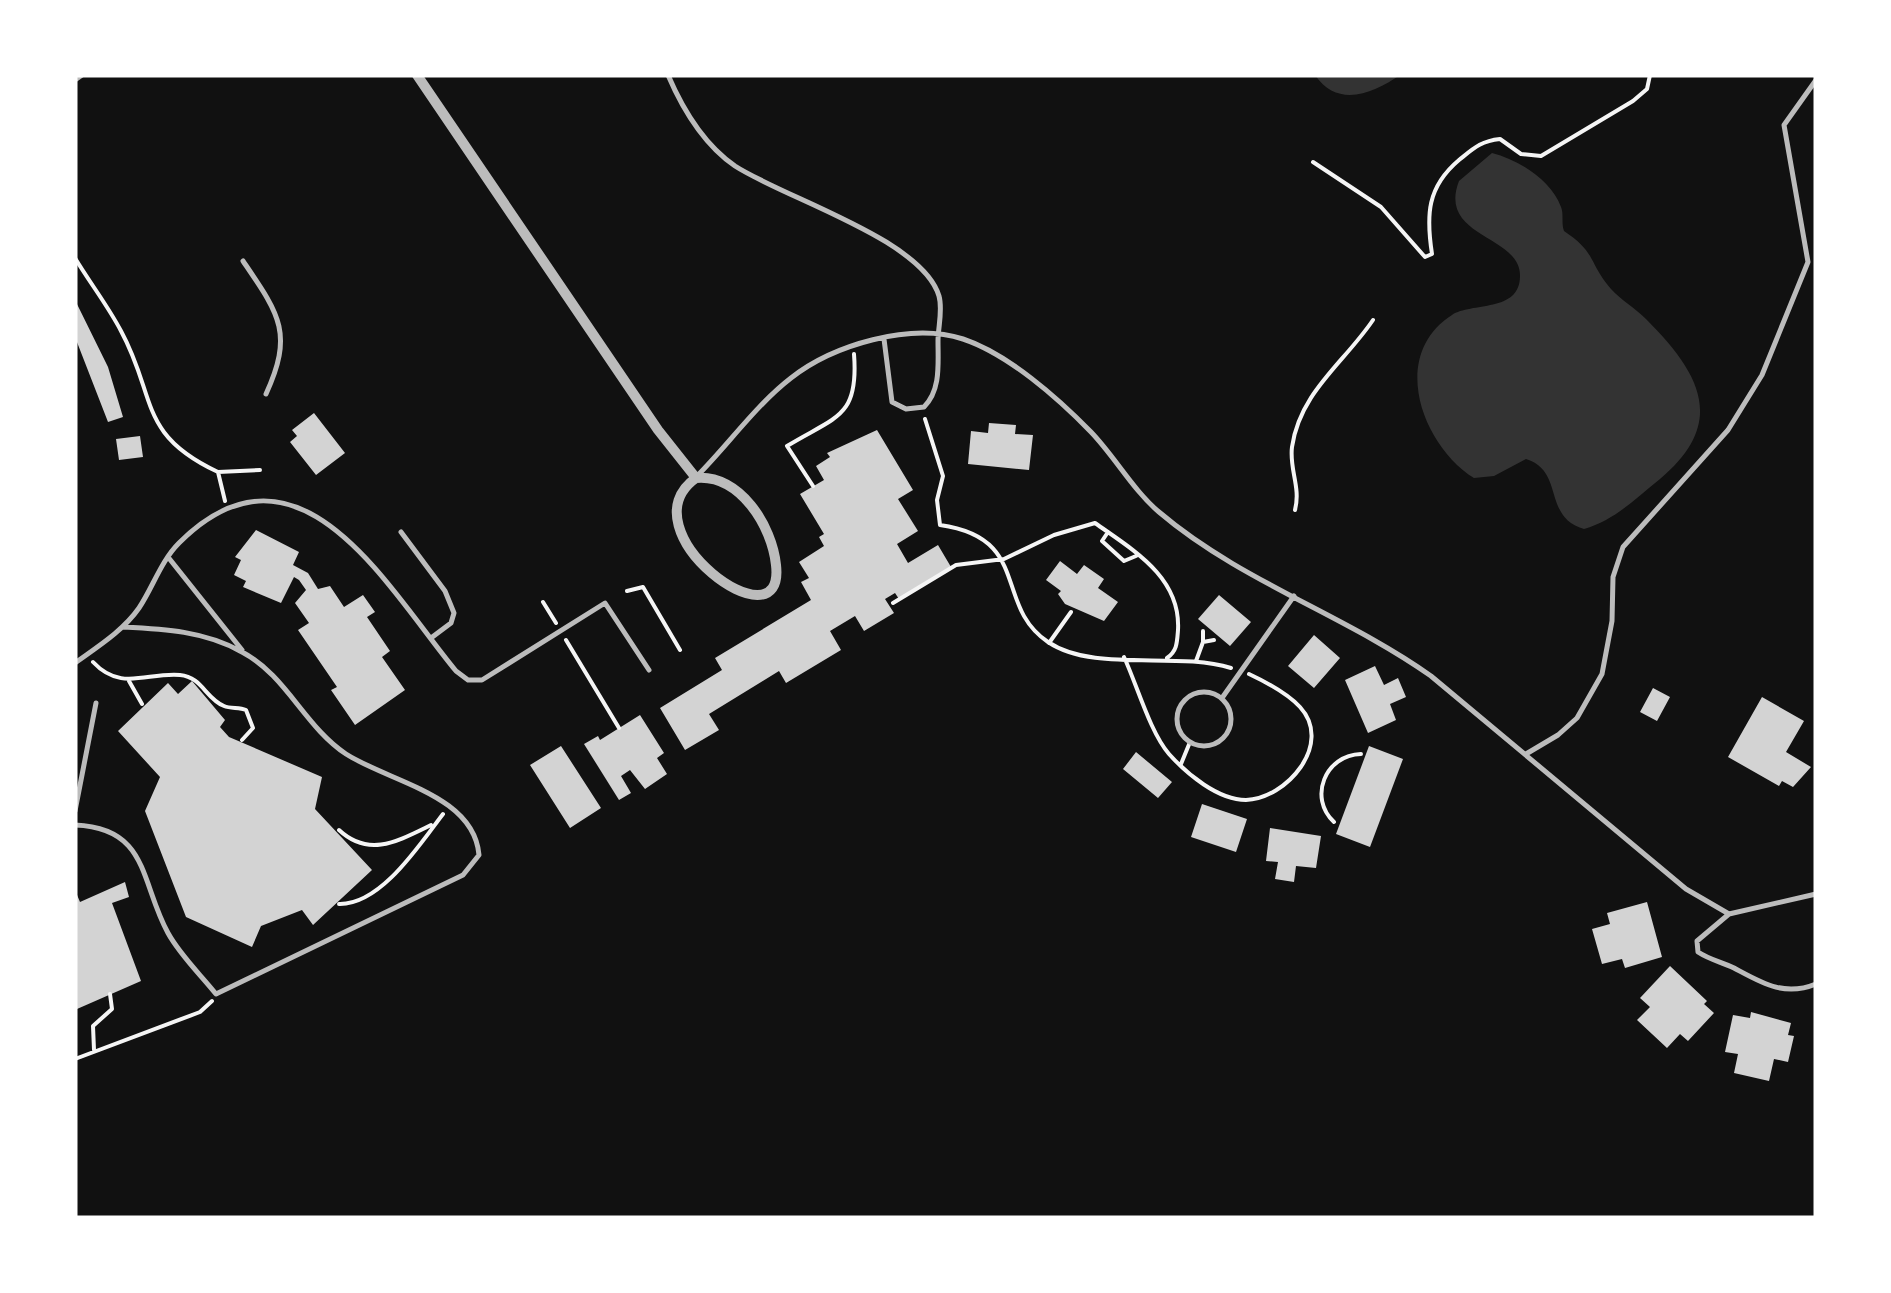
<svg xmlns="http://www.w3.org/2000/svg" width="1891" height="1293" viewBox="0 0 1891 1293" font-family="'Open Sans',sans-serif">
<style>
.water{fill:#333}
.building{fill:#d3d3d3}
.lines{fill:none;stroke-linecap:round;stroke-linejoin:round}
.path{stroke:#f5f5f5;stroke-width:4}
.service{stroke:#bcbcbc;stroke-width:5}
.minor{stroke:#bcbcbc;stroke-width:10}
</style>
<rect width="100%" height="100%" fill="#111"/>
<path class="water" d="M1315 75H1400C1374 93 1338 109 1315 75Z
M1492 153C1519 160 1551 180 1561 207 1564 214 1561 223 1564 231 1597 253 1588 262 1611 289 1621 300 1635 308 1646 319 1700 373 1728 422 1660 479 1635 499 1615 520 1584 529 1542 517 1565 471 1526 459L1494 476 1474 478C1423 446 1388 356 1452 315 1471 302 1520 313 1520 276 1521 235 1437 238 1459 181Z"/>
<path class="building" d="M75 300 108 367 123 417 108 422 75 337Z
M314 413 345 453 316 475 290 442 297 436 292 430Z
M989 423 1016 425 1015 434 1033 435 1029 470 968 464 971 431 988 433Z
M877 430 913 490 898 499 918 531 897 544 908 563 938 545 951 567 899 599 895 593 885 599 894 613 864 631 855 616 830 631 841 650 786 683 779 671 709 714 719 730 685 750 660 708 722 670 715 658 811 600 801 582 809 578 799 562 824 546 819 537 824 534 800 494 824 480 816 466 830 457 827 453Z
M140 436 143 457 119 460 116 439Z
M256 530 299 552 293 565 308 573 318 589 330 586 344 607 363 595 375 612 367 617 390 651 382 657 405 690 355 725 331 690 337 687 298 630 309 623 295 603 306 590 299 580 294 577 281 603 243 587 246 581 234 575 241 560 235 557Z
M1060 561 1077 574 1084 565 1104 579 1098 588 1118 602 1104 621 1065 604 1058 594 1061 591 1046 580Z
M1219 595 1251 622 1230 646 1198 619Z
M1314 635 1340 658 1314 688 1288 666Z
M1375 666 1384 685 1398 678 1406 697 1390 704 1396 720 1368 733 1345 680Z
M192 681 225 720 220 727 229 737 322 777 315 809 372 870 313 925 302 910 261 926 252 947 186 917 145 811 160 777 118 731 168 683 178 694Z
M1653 688 1670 697 1657 721 1640 712Z
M1762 697 1804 721 1786 752 1811 767 1793 787 1782 781 1779 786 1728 757Z
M640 715 664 753 657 758 667 774 645 789 630 770 621 776 631 793 619 800 584 744 598 736 600 740Z
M561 746 601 808 570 828 530 765Z
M1369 746 1403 759 1370 847 1336 834Z
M1136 752 1172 782 1158 798 1123 769Z
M1202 804 1247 819 1236 852 1191 837Z
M1270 828 1321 836 1316 868 1296 866 1294 882 1275 879 1278 862 1266 861Z
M125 882 129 897 112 903 141 981 77 1009 75 890 80 902Z
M1647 902 1662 957 1625 968 1622 959 1602 964 1592 929 1610 924 1607 913Z
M1670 966 1707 1001 1704 1004 1714 1013 1688 1041 1680 1034 1667 1048 1637 1020 1650 1007 1640 998Z
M1751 1012 1791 1023 1788 1035 1794 1036 1788 1062 1774 1059 1769 1081 1734 1073 1738 1054 1725 1052 1733 1015 1750 1018Z"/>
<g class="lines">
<path class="path" d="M1313 162 1381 207 1425 257 1432 254C1426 215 1427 187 1459 160 1474 148 1481 141 1500 139L1521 154 1541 156 1633 101 1647 89 1650 75
M75 258C90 283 108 306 121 331 157 397 137 434 218 472L225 501
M925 419 943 476 937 500 940 525C1032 538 993 605 1048 642 1094 673 1176 651 1231 668
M218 472 260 470
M813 486 787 446C836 416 859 418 854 354
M1295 510C1301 487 1289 469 1292 447 1300 392 1344 363 1373 320
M1108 532 1102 541 1124 561 1136 556
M627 591 643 587 680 650
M543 602 556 623
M893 603 956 565 1004 559 1054 535 1095 523C1133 550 1181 577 1178 630 1177 643 1177 651 1167 658
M1203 631V642L1214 640
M566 640 619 728
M1049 643 1071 612
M1124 657C1137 685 1150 732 1169 754 1187 774 1218 800 1246 800 1286 799 1334 744 1300 707 1287 693 1266 682 1249 674
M1196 661 1203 642
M93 662C121 692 147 672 180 675 202 677 206 699 224 706 231 709 239 707 246 710L253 728 242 740
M129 681 142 704
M1181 764 1190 742
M1334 822C1308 798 1325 755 1361 754
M339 830C369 858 398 841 431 825
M339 904C381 905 420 844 443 814
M94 1050 93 1026 112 1009 110 994
M75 1059 200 1012 212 1001"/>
<path class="service" d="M668 75C683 110 703 144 735 166 784 198 922 239 939 296 943 310 938 327 938 341 938 364 941 390 924 407L906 409 892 402 884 339
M75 80 82 75
M243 261C279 314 294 333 266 394
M697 476C728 445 756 405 791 378 833 345 910 322 963 339 1008 354 1058 398 1091 432 1115 457 1133 490 1159 512 1240 581 1345 615 1431 676L1686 889 1729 914
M401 532 445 591 454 613 451 623 431 638
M168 557 242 650
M75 663C97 647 123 631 139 608 153 587 161 561 179 543 299 423 388 589 456 671L468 680H482L605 603 649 670
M1177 719a27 27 0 1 1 54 0a27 27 0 1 1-54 0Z
M1222 698 1294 596
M1526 754 1558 735 1577 718 1602 674 1612 621 1613 577 1623 547 1728 430 1762 375 1808 262 1784 125 1816 80
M75 811 96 703
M75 825C149 828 140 882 168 933 180 955 200 974 216 994L463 875 479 855C474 795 390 782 346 754 305 727 286 675 242 652 205 631 164 629 123 627
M1816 894 1729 914 1697 941 1698 952C1710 960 1722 962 1734 968 1762 983 1784 997 1816 984"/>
<path class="minor" d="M417 75 658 430 696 478
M696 478C740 474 772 526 776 565 786 651 622 530 696 478Z"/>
</g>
<rect width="1891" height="1293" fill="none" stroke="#ffffff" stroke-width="155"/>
</svg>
